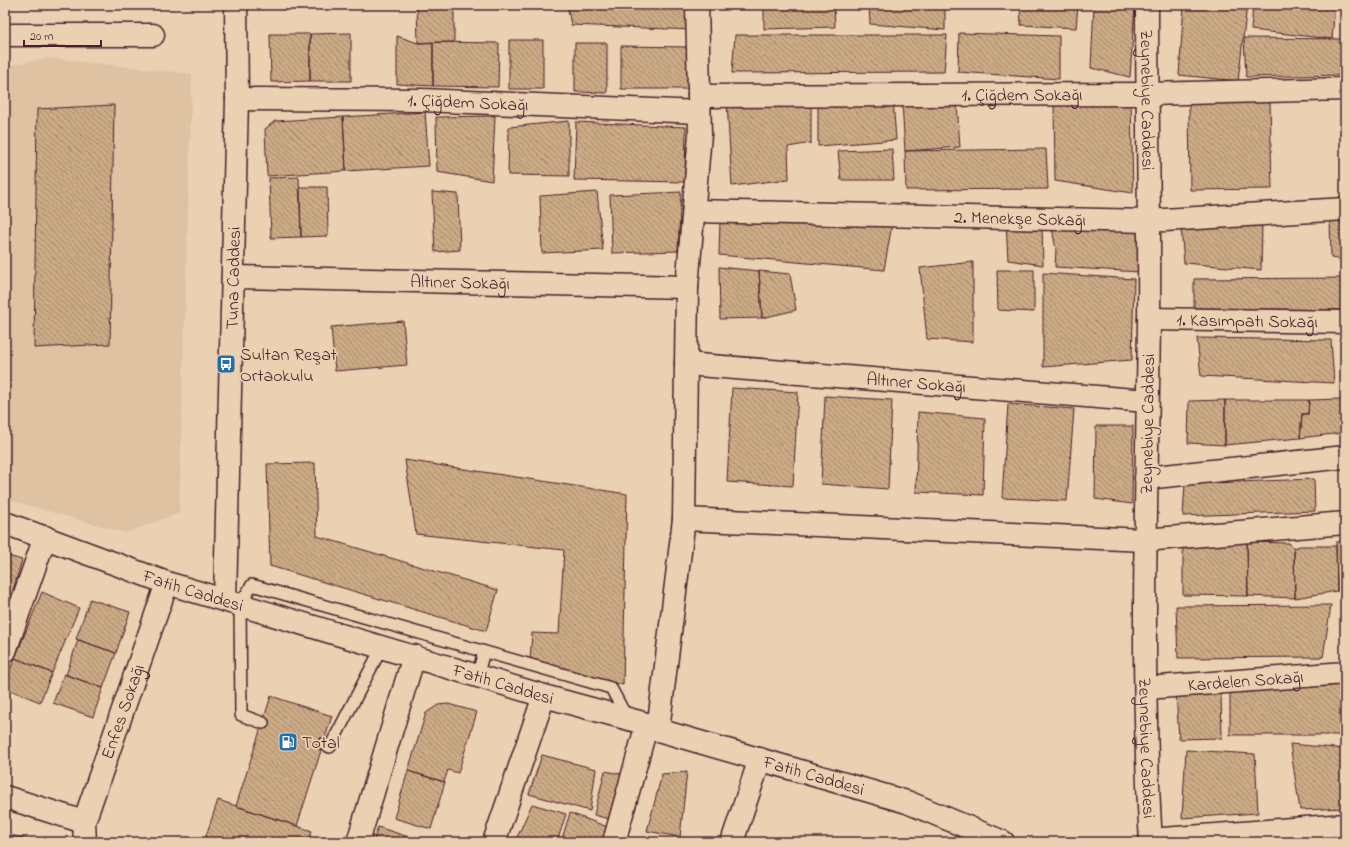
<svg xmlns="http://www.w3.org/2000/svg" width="1350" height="847" viewBox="0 0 1350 847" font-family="'Indie Flower',sans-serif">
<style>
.built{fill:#dec2a2}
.building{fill:url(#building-back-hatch);stroke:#4a1f2b}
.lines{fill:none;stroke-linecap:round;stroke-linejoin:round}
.service-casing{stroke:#4a1f2b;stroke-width:14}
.minor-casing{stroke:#4a1f2b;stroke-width:25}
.secondary-casing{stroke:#4a1f2b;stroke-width:25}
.service{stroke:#ead1b2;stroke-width:11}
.minor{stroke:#ead1b2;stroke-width:22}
.secondary{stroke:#ead1b2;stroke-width:22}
.labels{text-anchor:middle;stroke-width:3.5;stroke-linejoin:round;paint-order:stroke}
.street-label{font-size:18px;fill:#4a1f2b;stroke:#ead1b2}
.poi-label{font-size:18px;fill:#4a1f2b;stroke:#ead1b2;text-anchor:start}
</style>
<defs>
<pattern id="building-back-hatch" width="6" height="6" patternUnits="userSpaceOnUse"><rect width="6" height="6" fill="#cbaa85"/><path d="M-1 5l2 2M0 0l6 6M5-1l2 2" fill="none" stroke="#a78a6d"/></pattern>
</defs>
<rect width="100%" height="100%" fill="#ead1b2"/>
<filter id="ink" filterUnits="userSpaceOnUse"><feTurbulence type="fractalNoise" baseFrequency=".025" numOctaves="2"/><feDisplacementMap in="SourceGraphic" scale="8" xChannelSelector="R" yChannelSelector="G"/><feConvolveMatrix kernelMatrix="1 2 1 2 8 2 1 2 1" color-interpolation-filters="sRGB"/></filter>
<g filter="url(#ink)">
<path class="built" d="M49 58 192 74 179 513 126 533 5 499V66Z"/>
<path class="building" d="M417 5H454V42L418 43Z
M567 5H691L693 30 571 25Z
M764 5H834L835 27 764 29Z
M869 5H945V30L870 24Z
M1020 5H1078L1076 28 1021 25Z
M1094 5H1135L1130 77 1091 68Z
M1184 5H1247L1238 81 1179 75Z
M1253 5H1335L1332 39 1251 30Z
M351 33V81H310V34Z
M959 33 1059 36V79L958 72Z
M270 34H310V81L271 82Z
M735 35H947L944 72 732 73Z
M397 36 418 43 433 42V86L397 84Z
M1244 38 1345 39V75L1246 77Z
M509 40H543V89H509Z
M433 42 499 43 498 87 433 86Z
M575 43H607V93L575 92Z
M621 46 690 47V89H621Z
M1054 98 1131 102 1133 193 1055 181Z
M811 99V143L788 147 789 179 732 186 727 102Z
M818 100H893L896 140 818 146Z
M957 102 960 147 905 151 902 103Z
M1270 102 1272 189 1190 190 1189 103Z
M114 105 110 344 34 348 37 109Z
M425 112 429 166 346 171 343 117Z
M495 116 492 181 437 172 436 117Z
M343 117 346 171 267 176 265 129 275 121Z
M569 121V176L508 175 509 127Z
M576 122 686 127 685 182 574 180Z
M892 149 894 180H841L838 151Z
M1046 149 1048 189 906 190 905 151Z
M299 177 301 237 271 238 269 178Z
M300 187H327L328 236 301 237Z
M432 192 458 194 460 250 435 252Z
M597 192 603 250 542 253 540 196Z
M681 192 678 251 612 253 610 195Z
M1330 218 1345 219V260L1331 258Z
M720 221 892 224 884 270 719 255Z
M1006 221 1042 226 1043 265 1008 260Z
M1051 222 1139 228 1140 272 1055 267 1056 250Z
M1262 225 1261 270 1184 263 1181 227Z
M973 262V342L927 339 920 268Z
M719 267 759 271 762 318 720 319Z
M997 270H1034V312L998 310Z
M759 271 790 274 796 310 762 318Z
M1043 273 1134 279 1132 360 1043 367Z
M1345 278V310L1194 308V279Z
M403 321 407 365 335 371 331 327Z
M1197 338 1331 340 1334 383 1201 376Z
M732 388 798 392 793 486 727 482Z
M825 396 892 400 888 489 821 484Z
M1341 399 1342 433 1300 438 1302 414H1308L1309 400Z
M1225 400V445L1188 443 1189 401Z
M1225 400H1309L1308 414H1302L1300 438 1225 445Z
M1008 404 1074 409 1067 501 1002 498Z
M918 412 985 418 983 495 916 492Z
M1096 426H1133L1132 504 1095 499Z
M405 460 627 494 623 685 530 660 532 633 559 634 564 550 416 534Z
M315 463 317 536 498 590 486 631 270 566 267 464Z
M1314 479 1315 511 1183 516 1185 484Z
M1183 542H1247L1248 596 1183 595Z
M1247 542 1289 543 1294 548 1295 598 1248 596Z
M1336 542H1345V591H1337Z
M1300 546H1336L1337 591 1295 598 1294 548Z
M5 555 22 560 8 607 5 606Z
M42 592 79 608 52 673 15 658Z
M90 599 130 612 116 653 76 639Z
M1331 605 1323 657 1178 658 1176 606Z
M78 640 116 653 103 688 66 675Z
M15 658 52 673 40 702 5 688V683Z
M64 674 103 688 93 717 53 703Z
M1345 685V735H1230V691Z
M1176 692 1221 694 1222 738 1179 739Z
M271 696 332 716 297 826 236 806Z
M448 704 477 712 458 773 448 770 444 782 408 771 426 713 438 705Z
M1290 744 1345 749V808L1300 810Z
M1186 750 1255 754 1258 813 1182 818Z
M542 755 596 769 590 811 529 794Z
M408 771 445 782 431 829 394 818Z
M605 771 626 775 620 822 594 815Z
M687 772 680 837 647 831 662 774Z
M218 800 312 831 308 842H204Z
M532 804 566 814 557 842H515Z
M570 813 613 829 609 842H561Z
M378 827 424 842H373Z
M9 835 44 842H8Z
M641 839 666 842H640Z"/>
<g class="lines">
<defs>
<path id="service" d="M477 676 484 652
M263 723 241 715 240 604 252 585 611 688 627 718
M323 744 330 747 382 647"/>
<g id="minor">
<path id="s1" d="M1147 5C1147 110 1150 215 1149 320 1147 494 1140 668 1151 842"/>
<path d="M5 35H153"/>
<path id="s2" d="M699 96 1147 94 1345 89"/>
<path id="s3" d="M237 99 422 100 699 112"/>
<path id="s4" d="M695 211 1148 221 1345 209"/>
<path id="s5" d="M233 277 687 287"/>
<path id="s6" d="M1149 319 1345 322"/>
<path id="s7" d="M686 364 1147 401"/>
<path d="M1146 478 1345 457"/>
<path d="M684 519 1145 540 1345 523"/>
<path id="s8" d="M225 600 237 99 236 5"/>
<path d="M5 651 45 537"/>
<path id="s9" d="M1146 688 1345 673"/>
<path d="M658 730 684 519 687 287 700 134 697 5"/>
<path d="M5 797 84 822"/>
<path d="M1150 840 1345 825"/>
<path id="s10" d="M85 842 84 822 167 583"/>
<path d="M358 842 414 656"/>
<path d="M494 842 544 696"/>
<path d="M614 842 647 724"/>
<path d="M732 842 760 759"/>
</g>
<g id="secondary">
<path id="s11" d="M5 523 167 583 544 696 647 724 658 730 907 802 1003 842"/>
</g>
</defs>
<use href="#service" class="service-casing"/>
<use href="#minor" class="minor-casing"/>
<use href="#secondary" class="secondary-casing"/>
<use href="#service" class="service"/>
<use href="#minor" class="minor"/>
<use href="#secondary" class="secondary"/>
</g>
</g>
<defs>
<symbol id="bus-square" viewBox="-11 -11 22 22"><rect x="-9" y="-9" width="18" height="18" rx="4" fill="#1f6fb2" stroke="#ead1b2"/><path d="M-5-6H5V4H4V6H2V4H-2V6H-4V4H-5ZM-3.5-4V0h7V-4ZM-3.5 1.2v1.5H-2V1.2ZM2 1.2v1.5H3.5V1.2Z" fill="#fff"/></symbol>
<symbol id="fuel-square" viewBox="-11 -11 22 22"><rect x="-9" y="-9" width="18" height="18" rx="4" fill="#1f6fb2" stroke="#ead1b2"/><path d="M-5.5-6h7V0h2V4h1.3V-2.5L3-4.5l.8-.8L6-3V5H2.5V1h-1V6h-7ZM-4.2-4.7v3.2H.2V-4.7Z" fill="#fff"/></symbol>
</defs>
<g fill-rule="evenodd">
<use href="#bus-square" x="215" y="353" width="22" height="22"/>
<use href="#fuel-square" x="277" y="731" width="22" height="22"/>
</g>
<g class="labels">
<g class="street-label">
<text dy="6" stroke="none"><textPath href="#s2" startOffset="323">1. Çiğdem Sokağı</textPath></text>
<text dy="6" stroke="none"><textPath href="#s1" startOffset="95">Zeynebiye Caddesi</textPath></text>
<text dy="6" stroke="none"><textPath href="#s3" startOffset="231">1. Çiğdem Sokağı</textPath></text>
<text dy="6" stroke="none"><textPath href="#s4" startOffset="325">2. Menekşe Sokağı</textPath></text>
<text dy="6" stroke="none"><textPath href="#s8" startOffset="322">Tuna Caddesi</textPath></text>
<text dy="6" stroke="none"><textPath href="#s5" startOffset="227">Altıner Sokağı</textPath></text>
<text dy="6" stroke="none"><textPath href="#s6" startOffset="98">1. Kasımpatı Sokağı</textPath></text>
<text dy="6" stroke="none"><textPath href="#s7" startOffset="231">Altıner Sokağı</textPath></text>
<text transform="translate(1147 424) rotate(-89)" y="6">Zeynebiye Caddesi</text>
<text dy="6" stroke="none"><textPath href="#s11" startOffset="200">Fatih Caddesi</textPath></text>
<text dy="6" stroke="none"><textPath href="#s9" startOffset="100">Kardelen Sokağı</textPath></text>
<text dy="6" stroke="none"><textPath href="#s11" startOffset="524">Fatih Caddesi</textPath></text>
<text dy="6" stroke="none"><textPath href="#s10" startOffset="137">Enfes Sokağı</textPath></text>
<text dy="6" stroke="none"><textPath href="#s1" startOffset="743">Zeynebiye Caddesi</textPath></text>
<text dy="6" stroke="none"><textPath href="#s11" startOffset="848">Fatih Caddesi</textPath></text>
</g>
<g class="poi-label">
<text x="240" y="360">Sultan Reşat<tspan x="240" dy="21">Ortaokulu</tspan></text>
<text x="302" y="748">Total</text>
</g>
</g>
<rect width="1350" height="847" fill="none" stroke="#ead1b2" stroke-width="20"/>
<rect x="10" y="10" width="1330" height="827" fill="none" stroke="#4a1f2b" stroke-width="1.5" filter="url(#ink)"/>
<path d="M24 40v6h77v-6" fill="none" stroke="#4a1f2b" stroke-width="2"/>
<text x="30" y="40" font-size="12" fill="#4a1f2b" stroke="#ead1b2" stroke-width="3" paint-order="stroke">20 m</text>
</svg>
